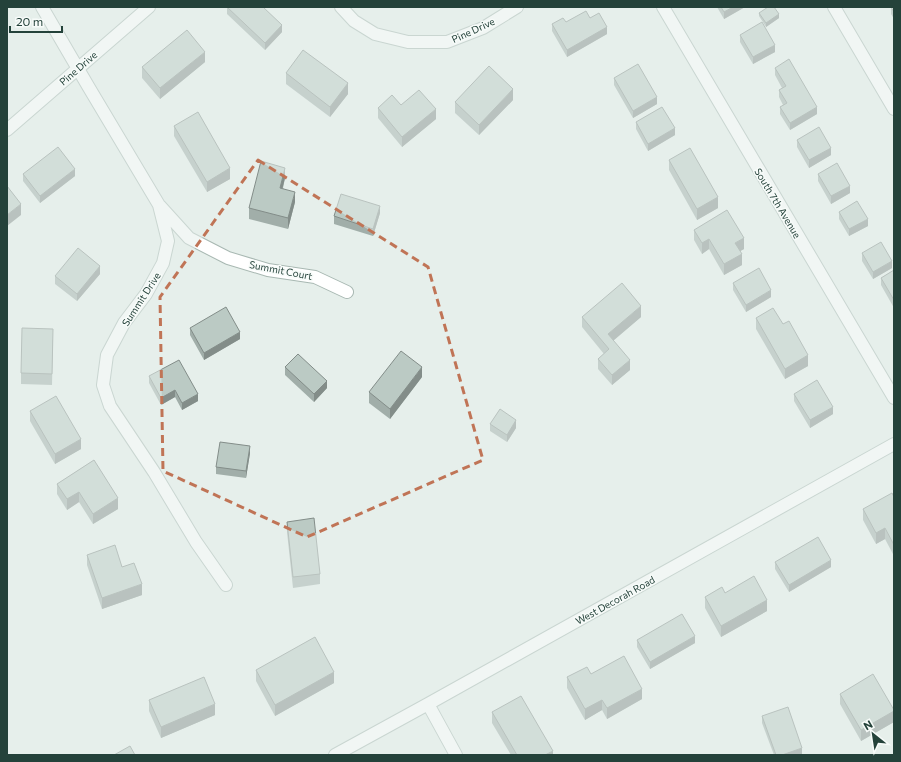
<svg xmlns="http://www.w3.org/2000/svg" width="901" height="762" viewBox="0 0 901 762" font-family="Commissioner,sans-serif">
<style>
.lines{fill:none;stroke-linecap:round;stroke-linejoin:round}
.minor-casing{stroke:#a8b8b2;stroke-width:14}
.minor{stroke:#fff;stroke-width:12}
.wall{fill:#a1aea9}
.shaded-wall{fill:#838d89}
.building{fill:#bbcac4;stroke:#838d89}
.marked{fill:none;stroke:#c07456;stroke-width:3;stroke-dasharray:8 5;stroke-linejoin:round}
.labels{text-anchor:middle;stroke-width:3;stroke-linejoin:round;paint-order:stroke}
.street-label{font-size:10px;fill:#24423a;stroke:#f7fbf9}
</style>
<rect width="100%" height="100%" fill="#e6efeb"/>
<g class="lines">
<defs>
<path id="minor" d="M42 7 88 86 159 205 168 241 163 263 146 294 124 323 107 355 103 385 110 406 154 472 196 542 226 585
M341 7 354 21 375 34 408 42H447L483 28 517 7
M663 7 894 398
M834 7 894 109
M7 130 149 7
M160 206 189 238 228 258 268 270 315 277 347 292
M428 704 456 755
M335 755 428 704 894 444"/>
</defs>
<use href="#minor" class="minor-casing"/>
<use href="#minor" class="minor"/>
</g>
<path class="wall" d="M227 7 282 32 265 50 227 14Z
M717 7H745L724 19Z
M891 7H894V19L891 14Z
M759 13 779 18 766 27 759 16Z
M590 18 607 34 567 57 552 31V24L566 22Z
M740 35 775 52 753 64 740 42Z
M205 62 160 99 142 78V67Z
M775 68 817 114 790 130 780 114V107L783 105 779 97V90L782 88 775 75Z
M286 73 348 94 330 117 286 84Z
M614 78 657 104 633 118 614 85Z
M513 100 479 135 455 113V102Z
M401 105 436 119 402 147 378 118V108Z
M636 122 675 135 648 151 636 129Z
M174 126 230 179 207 192 174 136Z
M797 140 831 155 809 168 797 147Z
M669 160 718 208 697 220 669 170Z
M23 174 75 176 40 203 23 181Z
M818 174 850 193 831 204 818 181Z
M285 178 283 188 295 202 288 229 249 219V208Z
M839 212 868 226 849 236 839 219Z
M380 213 373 236 334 224V216Z
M694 230 744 249 740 251 742 265 724 275 709 249 702 254 694 240Z
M862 253 892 268 873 279 862 261Z
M894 270V308L881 285V278Z
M100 274 77 301 55 284V276Z
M733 283 771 297 746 312 733 290Z
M582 317H641L613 341 630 370 612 385 598 369V359L604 354 582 327Z
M756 318 783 324 808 366 785 379 756 329Z
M190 328 240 339 204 360 190 335Z
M53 339 52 385 21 384V373Z
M285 367 327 388 314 402 285 375Z
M149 376 198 401 182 410 175 397 161 405 149 383Z
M422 377 390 419 369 403V392Z
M794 394 833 414 810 428 794 401Z
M30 411 81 449 55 464 30 421Z
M490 424 516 428 507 442 490 431Z
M250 453 246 478 216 474V467Z
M94 460 118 509 93 524 79 502 67 510 57 494V484Z
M894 497V556L885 539 876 544 863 520V509Z
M287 522 320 574V584L293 588 287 532Z
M87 555 122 567 142 595 102 609 87 565Z
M775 562 831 567 789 592 775 569Z
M725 593 767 611 721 637 705 608V597Z
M637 640 695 643 650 669 637 647Z
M256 670 334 683 275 716 256 681Z
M591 674 642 699 607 719 602 710 585 720 567 688V677Z
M840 694 894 710V722L861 741 840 704Z
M149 700 215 715 161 738 149 711Z
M492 712 553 755H511L492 723Z
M762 716 802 755H774L762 723Z"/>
<path class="shaded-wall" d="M733 7H745L724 19V12Z
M779 14V18L766 27V23Z
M282 25V32L265 50V43Z
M607 27V34L567 57V50Z
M775 45V52L753 64V57Z
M205 52V62L160 99V88Z
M348 83V94L330 117V107Z
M513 89V100L479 135V125Z
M657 97V104L633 118V111Z
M817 107V114L790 130V123Z
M436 109V119L402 147V137Z
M675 128V135L648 151V144Z
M831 148V155L809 168V160Z
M230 168V179L207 192V182Z
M285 168V178L280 198V188Z
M75 169V176L40 203V196Z
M850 186V193L831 204V196Z
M295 192V202L288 229V218Z
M718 197V208L697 220V209Z
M21 204V215L7 226V215Z
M380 206V213L373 236V229Z
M868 219V226L849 236V229Z
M744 238V249L735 254V243Z
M709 239V249L702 254V243Z
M742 254V265L724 275V264Z
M892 261V268L873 279V272Z
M100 266V274L77 301V294Z
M771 290V297L746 312V305Z
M641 306V317L608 345V334Z
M240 332V339L204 360V353Z
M808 355V366L785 379V369Z
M630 360V370L612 385V375Z
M422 367V377L390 419V409Z
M327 381V388L314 402V394Z
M175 390V397L161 405V398Z
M198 394V401L182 410V403Z
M833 407V414L810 428V420Z
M516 420V428L507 442V435Z
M81 439V449L55 464V454Z
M250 446V453L246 478V471Z
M79 492V502L67 510V499Z
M118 498V509L93 524V514Z
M885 528V539L876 544V533Z
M831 560V567L789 592V585Z
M142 584V595L102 609V598Z
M767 600V611L721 637V626Z
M695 636V643L650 669V662Z
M334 672V683L275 716V705Z
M642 689V699L607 719V708Z
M602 700V710L585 720V709Z
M215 704V715L161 738V727Z
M894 711V722L861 741V730Z
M802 748V755H782Z
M553 751V755H545Z"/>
<path class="building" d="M227 7H263L282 25 265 43Z
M721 7H733L724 12Z
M768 7H774L779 14 766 23 759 13Z
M891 7H894V12Z
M586 11 590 18 599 13 607 27 567 50 552 24 563 18 566 22Z
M762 22 775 45 753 57 740 35Z
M187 30 205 52 160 88 142 67Z
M303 50 348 83 330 107 286 73Z
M789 59 817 107 790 123 780 107 787 103 779 90 786 86 775 68Z
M638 64 657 97 633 111 614 78Z
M489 66 513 89 479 125 455 102Z
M419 90 436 109 402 137 378 108 392 95 401 105Z
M662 107 675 128 648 144 636 122Z
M198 112 230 168 207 182 174 126Z
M819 127 831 148 809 160 797 140Z
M58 147 75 169 40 196 23 174Z
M690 148 718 197 697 209 669 160Z
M261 161 285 168 280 188 295 192 288 218 249 208Z
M837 163 850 186 831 196 818 174Z
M7 186 21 204 7 215Z
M341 194 380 206 373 229 334 216Z
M857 201 868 219 849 229 839 212Z
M727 210 744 238 735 243 742 254 724 264 709 239 702 243 694 230Z
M881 242 892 261 873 272 862 253Z
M78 248 100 266 77 294 55 276Z
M759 268 771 290 746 305 733 283Z
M894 270V300L881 278Z
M622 283 641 306 608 334 630 360 612 375 598 359 609 349 582 317Z
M226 307 240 332 204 353 190 328Z
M773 308 783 324 789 321 808 355 785 369 756 318Z
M22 328 53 329 52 374 21 373Z
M401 351 422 367 390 409 369 392Z
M298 354 327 381 314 394 285 367Z
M179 360 198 394 182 403 175 390 161 398 149 376Z
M817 380 833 407 810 420 794 394Z
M56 396 81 439 55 454 30 411Z
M500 409 516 420 507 435 490 424Z
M220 442 250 446 246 471 216 467Z
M94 460 118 498 93 514 79 492 67 499 57 484Z
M892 493 894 497V545L885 528 876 533 863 509Z
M314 518 320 574 293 577 287 522Z
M818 537 831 560 789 585 775 562Z
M115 545 122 567 134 563 142 584 102 598 87 555Z
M754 576 767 600 721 626 705 597 722 587 725 593Z
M682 614 695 636 650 662 637 640Z
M315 637 334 672 275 705 256 670Z
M624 656 642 689 607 708 602 700 585 709 567 677 587 667 591 674Z
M873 674 894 710V711L861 730 840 694Z
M204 677 215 704 161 727 149 700Z
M521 696 553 751 545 755H517L492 712Z
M788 707 802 748 782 755H776L762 716Z
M130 746 135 755H114Z"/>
<path d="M0 0H901V762H0ZM258 160 428 267 483 460 307 537 163 471 160 297Z" fill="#e6efeb" fill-opacity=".55" fill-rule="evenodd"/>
<path class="marked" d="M258 160 428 267 483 460 307 537 163 471 160 297Z"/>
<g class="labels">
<g class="street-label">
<text transform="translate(473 30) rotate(-25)" y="4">Pine Drive</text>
<text transform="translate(78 68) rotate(-41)" y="4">Pine Drive</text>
<text transform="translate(778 203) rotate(59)" y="4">South 7th Avenue</text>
<text transform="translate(281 270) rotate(11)" y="4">Summit Court</text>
<text transform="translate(141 299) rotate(-57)" y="4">Summit Drive</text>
<text transform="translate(615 600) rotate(-29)" y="4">West Decorah Road</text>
</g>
</g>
<rect width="901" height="762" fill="none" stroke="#24423a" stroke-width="16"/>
<g transform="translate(873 734) rotate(330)" stroke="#f7fbf9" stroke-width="3" paint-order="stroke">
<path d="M0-3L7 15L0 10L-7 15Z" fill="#24423a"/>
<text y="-6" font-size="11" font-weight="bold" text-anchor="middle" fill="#24423a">N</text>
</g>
<path d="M10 26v6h52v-6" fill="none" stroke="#24423a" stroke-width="2"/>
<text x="16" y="26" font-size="12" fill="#24423a" stroke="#f7fbf9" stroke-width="3" paint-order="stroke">20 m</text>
</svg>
